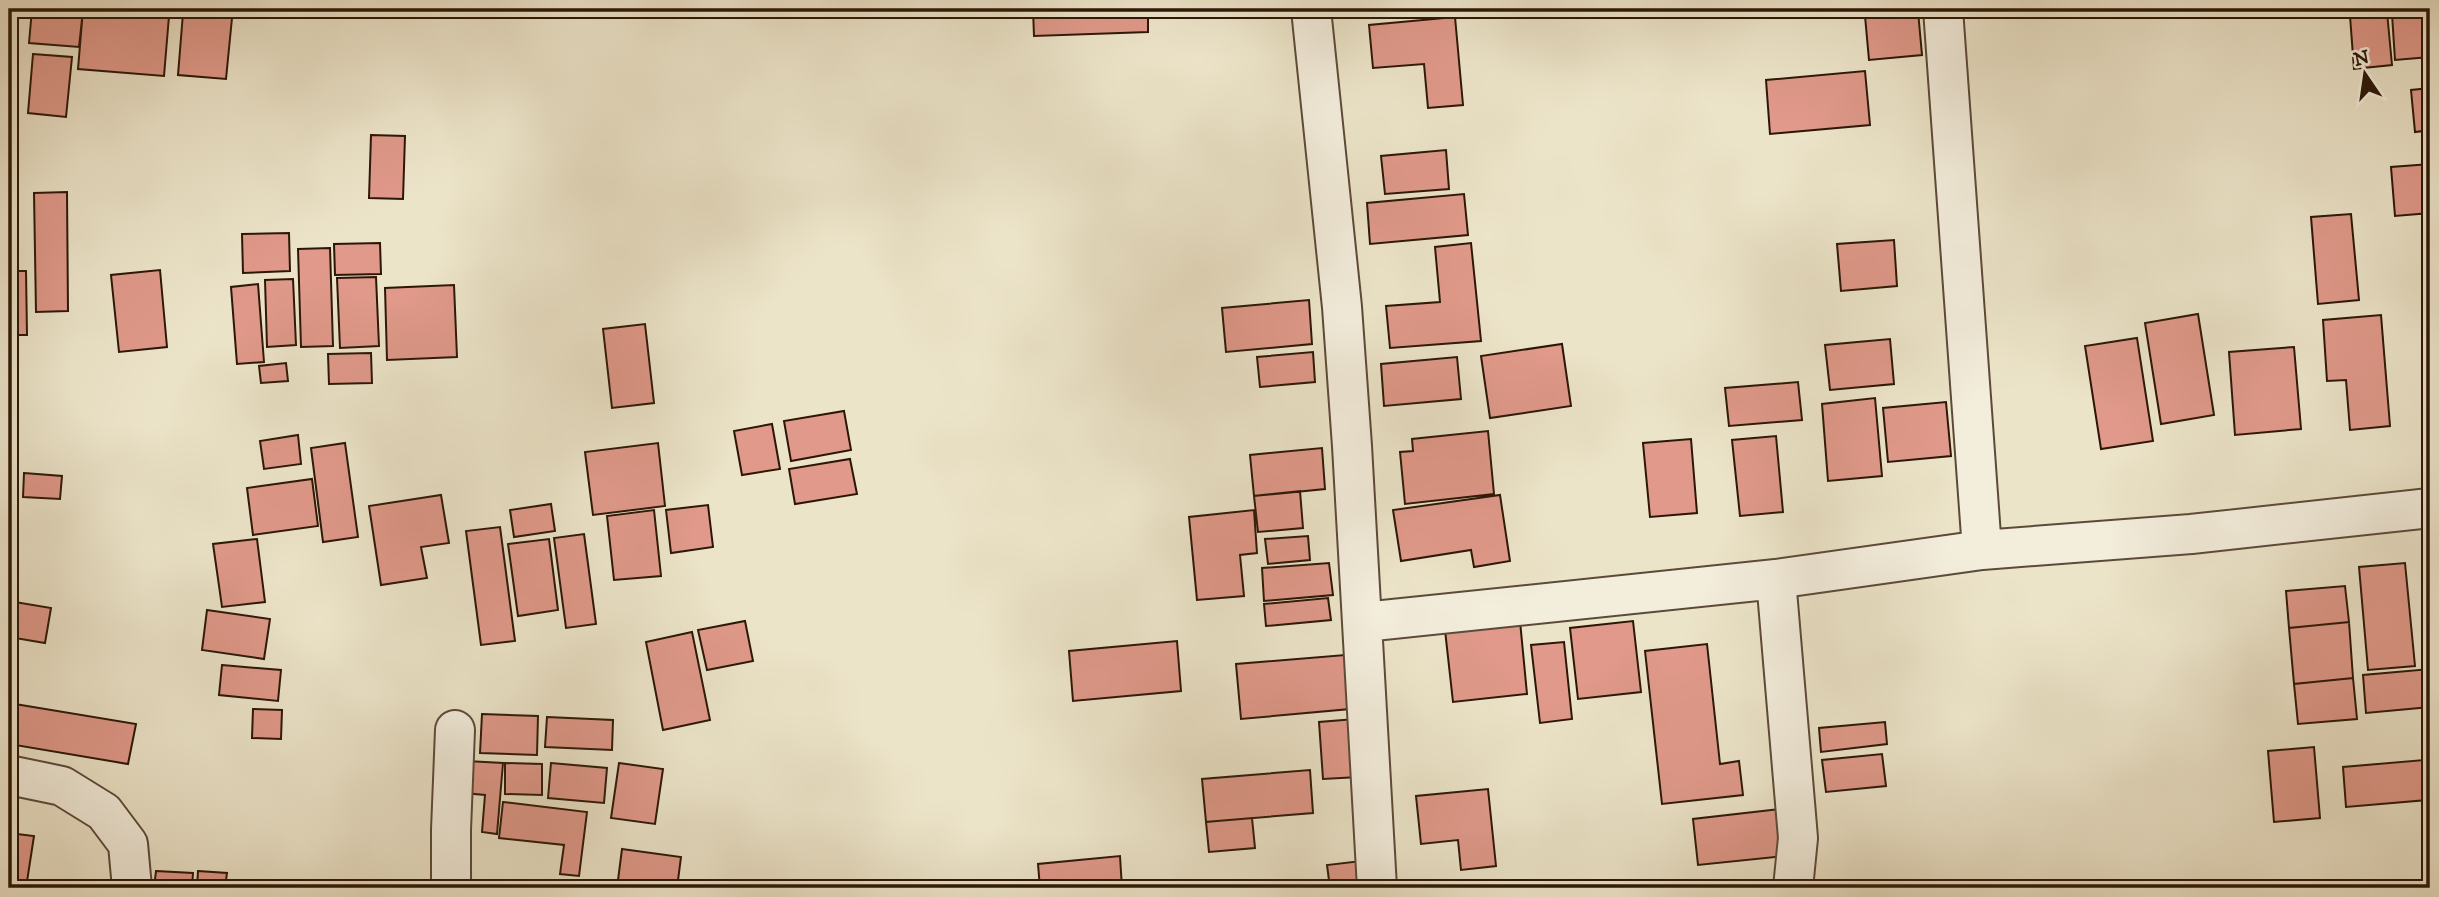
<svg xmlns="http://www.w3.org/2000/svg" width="2439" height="897" viewBox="0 0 2439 897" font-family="'IM FELL DW Pica',serif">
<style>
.building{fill:#e0998a;stroke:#2c1707;stroke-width:2}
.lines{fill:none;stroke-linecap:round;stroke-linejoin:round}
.minor-casing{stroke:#5c4a38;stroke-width:42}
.minor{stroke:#f3eddc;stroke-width:38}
</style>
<rect width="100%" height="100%" fill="#ece4c9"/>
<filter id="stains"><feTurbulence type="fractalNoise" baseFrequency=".00286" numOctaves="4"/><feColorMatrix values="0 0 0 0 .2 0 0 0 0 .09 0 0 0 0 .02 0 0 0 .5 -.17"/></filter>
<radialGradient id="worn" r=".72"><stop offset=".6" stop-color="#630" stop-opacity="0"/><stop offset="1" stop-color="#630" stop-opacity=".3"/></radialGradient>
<path class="building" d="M32 9 83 10 79 47 29 43Z
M83 9 169 16 164 76 78 69Z
M1033 9H1148V32L1034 36Z
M1399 9H1446L1400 14Z
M1918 11 1922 55 1869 60 1865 16Z
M2430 11V57L2395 60 2392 14Z
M2387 12 2392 65 2354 69 2350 16Z
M183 13 232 18 226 79 178 75Z
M1455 17 1463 105 1428 108 1424 64 1373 68 1369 25Z
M33 54 72 57 66 117 28 113Z
M1865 71 1870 125 1770 134 1766 80Z
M2430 88V130L2415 132 2411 90Z
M371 135 405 136 403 199 369 198Z
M1446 150 1449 189 1385 194 1381 156Z
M2430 164V213L2395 216 2391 167Z
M67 192 68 311 36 312 34 193Z
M1464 194 1468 235 1370 244 1367 203Z
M9 200H12L13 261H9Z
M2351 214 2359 300 2318 304 2311 217Z
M289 233 290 271 243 273 242 234Z
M1894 240 1897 286 1841 291 1837 244Z
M380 243 381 274 335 275 334 244Z
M1471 243 1481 341 1390 348 1386 306 1440 302 1435 247Z
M330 248 333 346 301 347 298 249Z
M160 270 167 347 119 352 111 275Z
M9 271H26L27 335H9Z
M376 277 379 346 340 348 337 278Z
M293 279 296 345 267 347 265 280Z
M258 284 264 362 237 364 231 287Z
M454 285 457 357 387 360 385 288Z
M1309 300 1312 344 1226 352 1222 308Z
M2198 314 2214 415 2161 424 2145 323Z
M2381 315 2390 426 2350 430 2346 380 2327 381 2323 320Z
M645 324 654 403 612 408 603 329Z
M2137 338 2153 441 2101 449 2085 346Z
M1890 339 1894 384 1830 390 1825 345Z
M1562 344 1571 406 1490 418 1481 356Z
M2294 347 2301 429 2235 435 2229 352Z
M1313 352 1315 382 1260 387 1257 357Z
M371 353 372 383 329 384 328 354Z
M1457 357 1461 399 1384 406 1381 364Z
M286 363 288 381 261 383 259 366Z
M1798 382 1802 420 1729 426 1725 388Z
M1875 398 1882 476 1828 481 1822 404Z
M1946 402 1951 456 1888 462 1883 408Z
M844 411 851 450 791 461 784 421Z
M772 424 780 469 742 475 734 431Z
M1488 431 1494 494 1405 504 1400 452 1413 451 1412 439Z
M298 435 301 464 264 469 260 441Z
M1776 436 1783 512 1740 516 1732 440Z
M1691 439 1697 513 1650 517 1643 443Z
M345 443 358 537 323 542 311 448Z
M658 443 665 506 593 515 585 452Z
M1322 448 1325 489 1254 496 1250 455Z
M850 459 857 494 795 504 789 469Z
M24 473 62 476 60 499 23 497Z
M312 479 318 526 253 535 247 488Z
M1300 491 1303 528 1258 532 1254 496Z
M441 495 449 543 421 547 427 578 381 585 369 506Z
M1500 495 1510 561 1474 567 1471 550 1401 561 1393 510Z
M551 504 555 531 514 537 510 510Z
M708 505 713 547 671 553 666 510Z
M654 510 661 576 614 580 607 516Z
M1254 510 1257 553 1240 555 1244 596 1197 600 1189 517Z
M500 527 515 641 481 645 466 531Z
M584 534 596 624 566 628 554 538Z
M1308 536 1310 560 1268 564 1265 539Z
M257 539 265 602 222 607 213 544Z
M549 539 558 610 518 616 508 544Z
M1329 563 1333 595 1264 601 1262 568Z
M2405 563 2415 666 2368 670 2359 567Z
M2345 586 2349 622 2289 628 2286 591Z
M1328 598 1331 620 1266 626 1264 604Z
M9 601 51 608 45 643 9 637Z
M207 610 270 619 264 659 202 650Z
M745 621 753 661 707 670 698 630Z
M1520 621 1527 694 1453 702 1445 630Z
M1633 621 1641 692 1578 699 1570 628Z
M2349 622 2353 678 2294 684 2289 628Z
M692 632 710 720 663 730 646 642Z
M1177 641 1181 691 1073 701 1069 651Z
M1564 642 1572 719 1540 723 1531 645Z
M1707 644 1720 764 1739 761 1743 795 1662 804 1645 651Z
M1345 655 1350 709 1241 719 1236 664Z
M222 665 281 670 278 701 219 695Z
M2430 669V707L2366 713 2363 675Z
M2353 678 2357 719 2298 724 2294 684Z
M9 703 136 724 128 764 9 744Z
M253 709 282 710 281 739 252 738Z
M482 714 538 716 537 755 480 753Z
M547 717 613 720 612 750 545 747Z
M1355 719 1359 777 1323 779 1319 722Z
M1885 722 1887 744 1821 752 1819 728Z
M2314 747 2320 818 2274 822 2268 751Z
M1882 754 1886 786 1826 792 1822 760Z
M2424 760 2427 800 2346 807 2343 767Z
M466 761 503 763 497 834 482 832 485 795 464 793Z
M505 763 542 764V795L505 794Z
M551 763 607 768 604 803 548 798Z
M619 763 663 769 655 824 611 818Z
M1310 770 1313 813 1206 822 1202 779Z
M1488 789 1496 866 1461 870 1458 840 1421 844 1416 796Z
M503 802 587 812 579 876 560 874 564 845 499 838Z
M1780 809 1785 856 1698 865 1693 819Z
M1252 818 1255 848 1209 852 1206 822Z
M9 833 34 836 26 888H9Z
M2423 833H2430V873L2427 874Z
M622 849 681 857 677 888H617Z
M1120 856 1122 888H1040L1038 864Z
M1361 861 1364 888H1330L1327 865Z
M156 871 193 873 192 888H154Z
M198 871 227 873 225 888H197Z"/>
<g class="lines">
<defs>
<path id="minor" d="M1311 9 1342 307 1352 446 1377 888
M1943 9 1982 550
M1776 579 1798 838 1793 888
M1364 622 1776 579 1982 550 2191 534 2430 508
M9 775 62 786 104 812 128 844 132 888
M451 888V830L455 730"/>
</defs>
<use href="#minor" class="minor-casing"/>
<use href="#minor" class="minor"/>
</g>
<rect width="2439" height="897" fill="none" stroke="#ece4c9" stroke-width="35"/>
<rect x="10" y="10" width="2418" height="876" fill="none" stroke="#2c1707" stroke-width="3.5"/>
<rect x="18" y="18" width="2404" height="862" fill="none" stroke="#2c1707" stroke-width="2"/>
<g transform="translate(2365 74) rotate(347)" stroke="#f3eddc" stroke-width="5" paint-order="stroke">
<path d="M0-5L12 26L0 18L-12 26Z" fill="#2c1707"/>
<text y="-10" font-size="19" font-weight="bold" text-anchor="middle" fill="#2c1707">N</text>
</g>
<rect width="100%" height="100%" filter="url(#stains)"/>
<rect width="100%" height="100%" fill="url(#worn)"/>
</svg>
